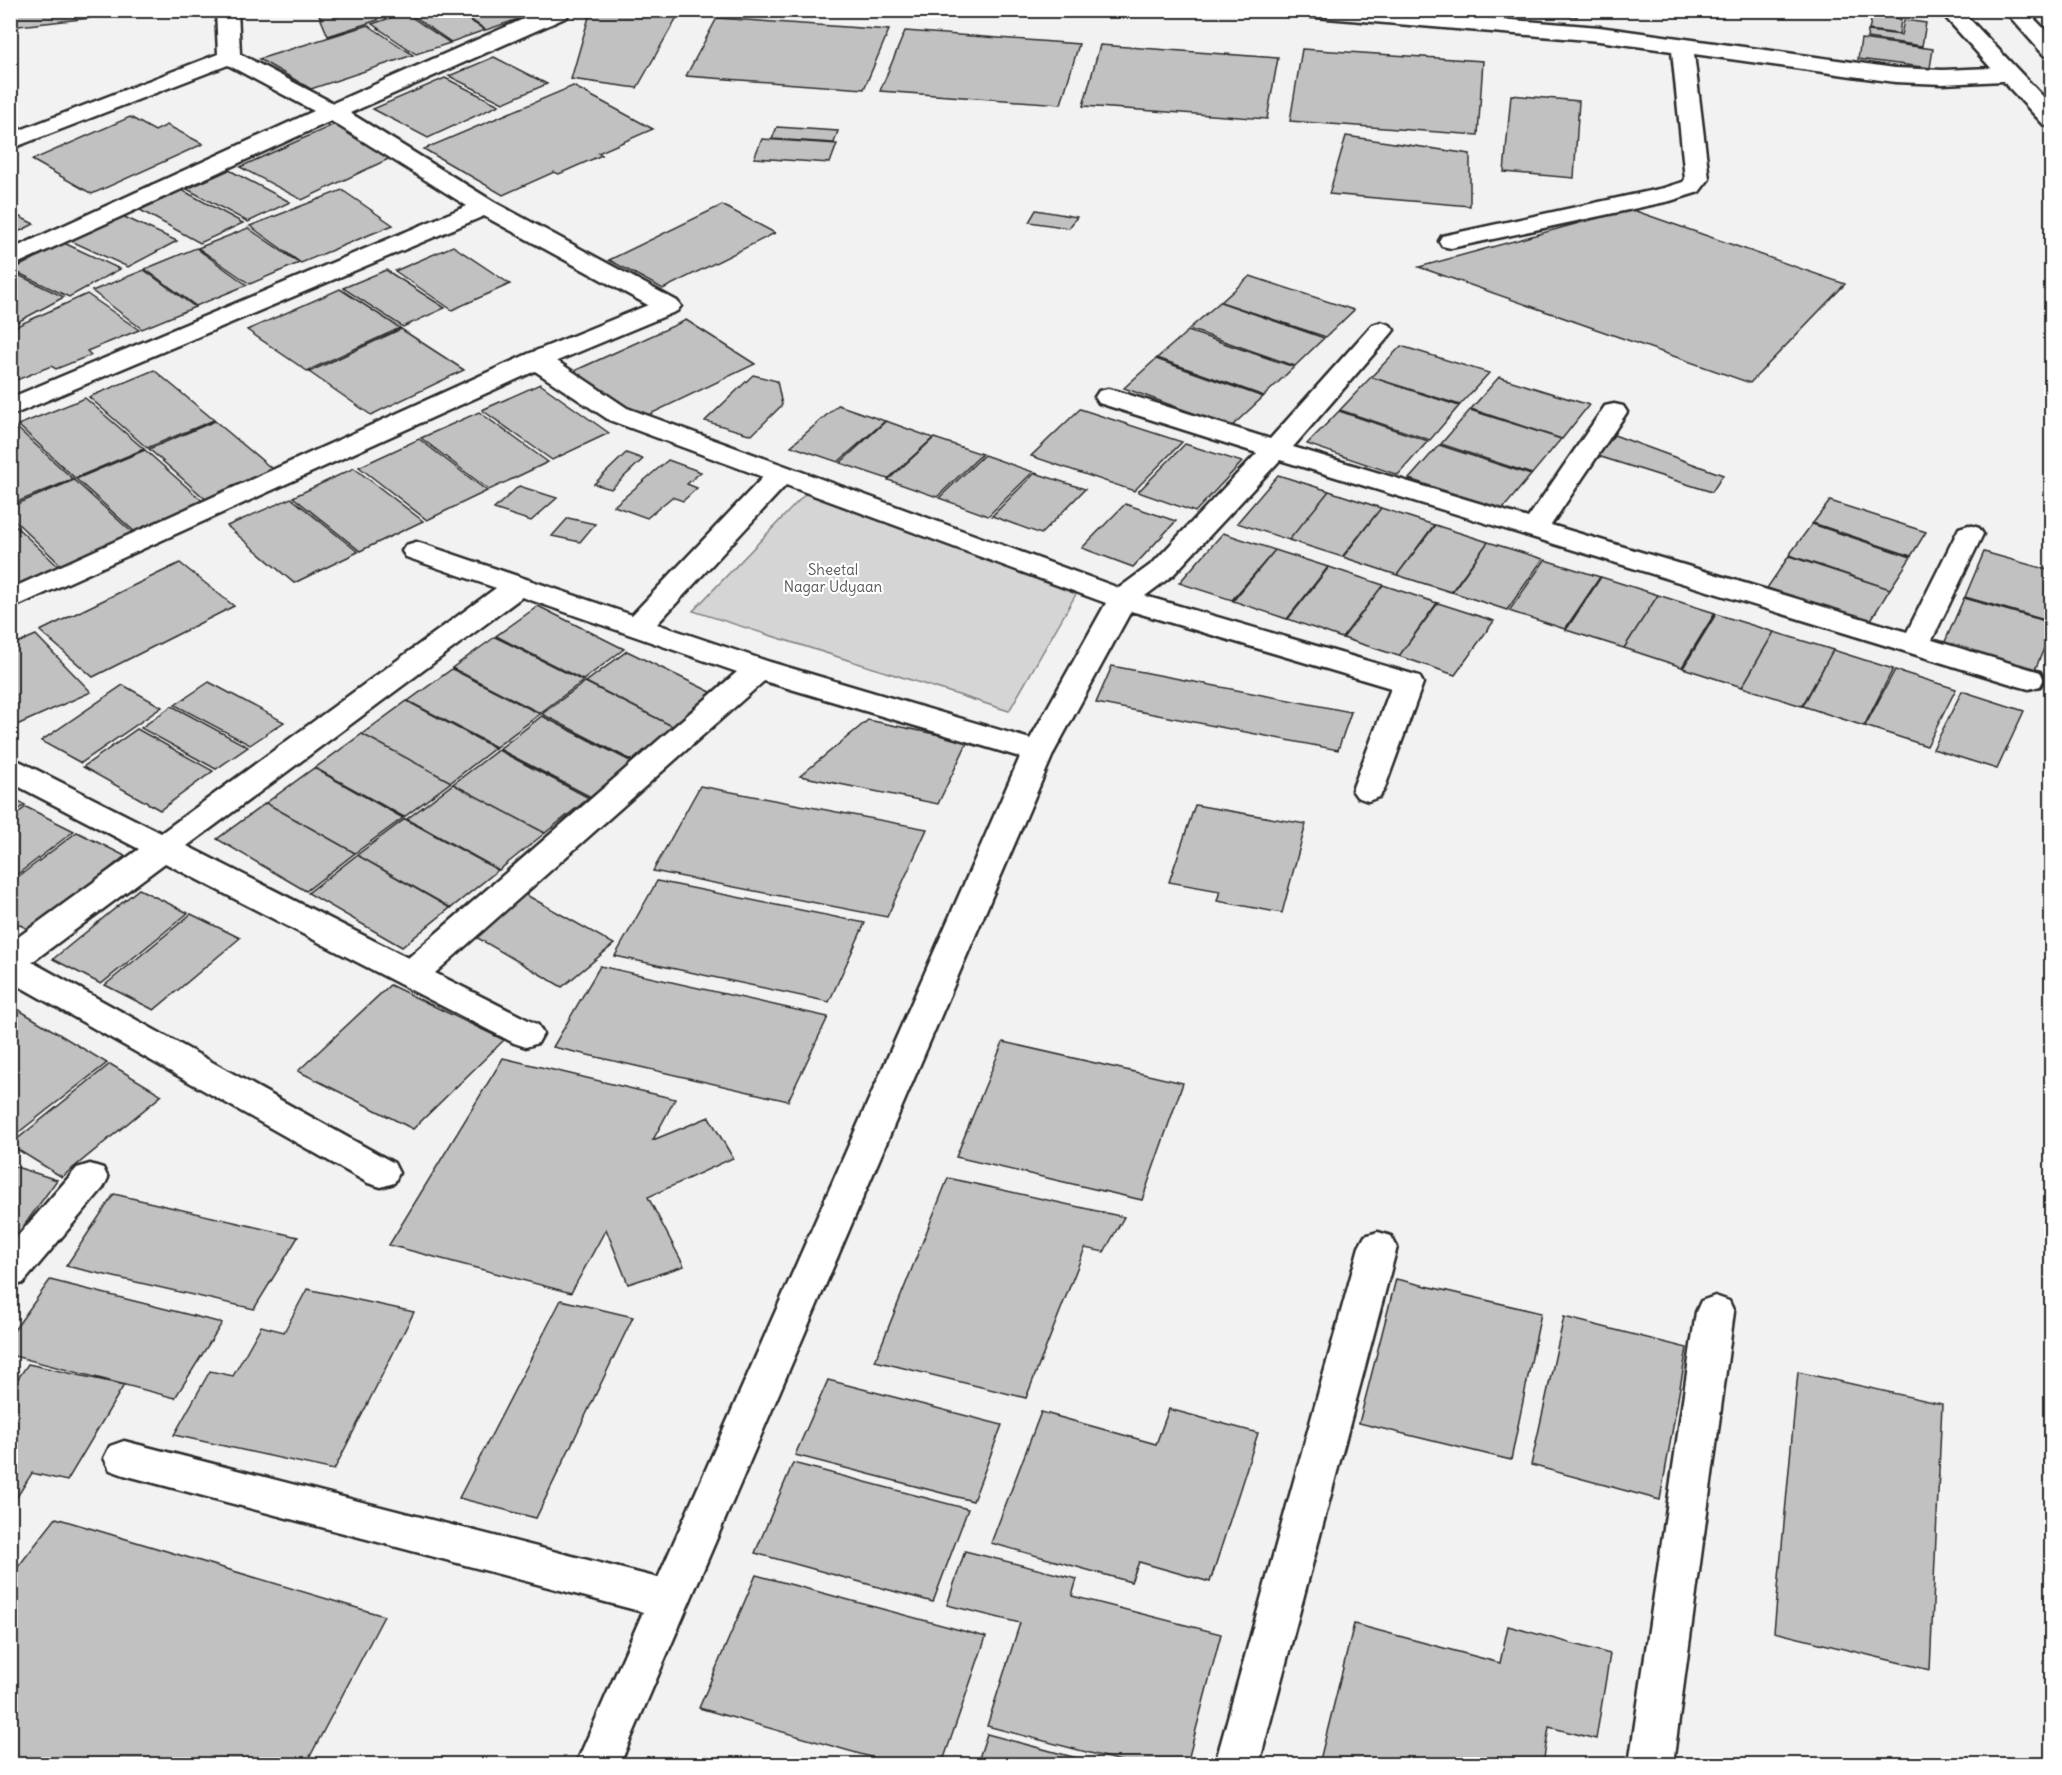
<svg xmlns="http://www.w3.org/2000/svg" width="2062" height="1775" viewBox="0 0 2062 1775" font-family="Delius,sans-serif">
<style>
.green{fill:#d5d5d5;stroke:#808080;stroke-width:1.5}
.building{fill:#c1c1c1;stroke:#2b2b2b;stroke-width:1.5}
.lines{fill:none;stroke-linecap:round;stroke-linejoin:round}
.minor-casing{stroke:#2b2b2b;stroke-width:5}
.major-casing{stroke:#2b2b2b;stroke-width:5}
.minor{fill:#fff;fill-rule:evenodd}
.major{fill:#fff;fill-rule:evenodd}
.labels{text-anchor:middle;stroke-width:4.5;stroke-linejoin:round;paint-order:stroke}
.park-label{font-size:15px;fill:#565656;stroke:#fff}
</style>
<rect width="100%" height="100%" fill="#f2f2f2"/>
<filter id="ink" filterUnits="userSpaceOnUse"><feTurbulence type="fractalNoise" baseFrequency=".0167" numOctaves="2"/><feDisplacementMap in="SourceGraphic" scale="12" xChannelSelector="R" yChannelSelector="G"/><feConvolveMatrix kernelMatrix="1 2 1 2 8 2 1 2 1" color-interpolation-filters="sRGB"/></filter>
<g filter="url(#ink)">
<path class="green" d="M808 491 1079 589 1009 711 693 611Z"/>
<path class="building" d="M10 10H90V18L10 27Z
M317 10H373L378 20 328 36Z
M412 10H454L485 30 451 42 407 12Z
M457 10H540L542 11 486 30Z
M591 10H681L637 88 571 79Z
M1494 10H1577V17Z
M405 13 450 43 416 54 372 24Z
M1872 15 1901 19 1899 34 1869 30Z
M717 18 889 30 864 89 686 76Z
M1904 20 1926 23 1922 46 1867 38 1868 31 1901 35Z
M368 25 413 55 311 89 259 59Z
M905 31 1079 44 1061 104 880 91Z
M1861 39 1933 49 1930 68 1858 59Z
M1100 45 1278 58 1267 119 1083 106Z
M1302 49 1483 61 1478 135 1290 121Z
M494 57 547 84 503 103 449 76Z
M445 78 499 105 428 138 373 109Z
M573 86 653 129 598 153 602 155 559 174 554 172 503 195 424 149Z
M1511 95 1579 101 1574 178 1504 172Z
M130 117 155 131 167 125 203 144 92 194 32 160Z
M335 124 397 155 302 200 240 167Z
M777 127 838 131 834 143 772 139Z
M1346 136 1470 154V206L1329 194Z
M762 139 837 144 830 163 754 158Z
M229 170 290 202 248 222 187 189Z
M182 190 243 223 200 243 140 210Z
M342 190 393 225 301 263 250 226Z
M722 205 775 233 663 289 609 260Z
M1630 209 1845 284 1750 383 1419 267Z
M1036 210 1077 217 1069 228 1029 222Z
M10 212 34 224 10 236Z
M120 215 177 241 128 267 71 241Z
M248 228 299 263 250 284 198 248Z
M64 243 120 269 69 297 12 270Z
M453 246 510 284 452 310 395 271Z
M196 248 247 285 196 306 145 269Z
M144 270 195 307 142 329 92 291Z
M386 270 445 308 403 327 343 288Z
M10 271 64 297 12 325Z
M1250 276 1354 310 1326 337 1221 302Z
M340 289 400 328 307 371 247 330Z
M87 294 139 330 87 351 91 355 56 369 51 366 12 382 10 329Z
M1220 302 1324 338 1295 366 1189 329Z
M686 320 755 364 640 419 572 372Z
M401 329 464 370 371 415 309 372Z
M1188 331 1294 367 1264 396 1157 358Z
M1401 346 1489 373 1460 405 1371 377Z
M1156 359 1263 397 1231 427 1124 388Z
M154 370 214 420 147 448 89 397Z
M753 375 777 381 782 405 752 435 705 421Z
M1371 377 1459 406 1430 440 1340 410Z
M1499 377 1589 405 1562 439 1471 409Z
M540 384 609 433 552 460 482 410Z
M85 398 144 449 75 478 18 425Z
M838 405 885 421 838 462 791 446Z
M1080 409 1182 442 1134 491 1031 456Z
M1470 410 1561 439 1532 474 1441 444Z
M1339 411 1428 441 1398 475 1307 444Z
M479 412 548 462 489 490 421 438Z
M215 421 277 473 210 503 149 449Z
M886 421 933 438 888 479 840 463Z
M15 426 73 479 10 505V428Z
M1614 435 1723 475 1712 492 1598 456Z
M934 438 982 454 937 497 888 480Z
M419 439 487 491 427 520 359 467Z
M1185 444 1242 462 1195 512 1138 492Z
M1439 445 1531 475 1502 510 1409 479Z
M145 450 206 504 137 534 76 479Z
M626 453 643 459 611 489 594 484Z
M984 455 1033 472 988 516 939 498Z
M668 460 701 472 687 484 697 488 683 501 672 497 647 518 614 506Z
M354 468 423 521 360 551 293 497Z
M1035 473 1085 489 1041 534 992 516Z
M1278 475 1329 491 1289 540 1237 523Z
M74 480 135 535 63 567 10 516V507Z
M519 486 557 498 531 521 494 509Z
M1329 491 1381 508 1342 557 1289 540Z
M291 498 358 552 294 583 227 526Z
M1830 501 1926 532 1911 556 1813 523Z
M1125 504 1176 521 1133 567 1082 548Z
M1381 508 1434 525 1397 575 1343 557Z
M568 518 595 524 580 542 552 536Z
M10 521 60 568 10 589Z
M1812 524 1911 557 1890 589 1789 555Z
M1435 525 1488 542 1451 592 1397 575Z
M1223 533 1275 550 1232 600 1179 583Z
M1488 542 1543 559 1507 610 1452 592Z
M1275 550 1328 567 1287 619 1233 601Z
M1984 552 2052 571V622L1965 597Z
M1789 556 1890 589 1869 623 1767 588Z
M1545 560 1600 577 1565 629 1509 611Z
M180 563 234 606 93 677 40 631Z
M1329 567 1383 585 1342 638 1288 619Z
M1601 577 1658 595 1624 648 1566 630Z
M1383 585 1437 603 1399 656 1343 638Z
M1658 595 1715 613 1682 667 1624 648Z
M1964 598 2052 623V629L2035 670 1944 644Z
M1438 603 1494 621 1455 675 1399 656Z
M538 606 624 649 583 680 496 636Z
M1716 614 1774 632 1742 687 1683 668Z
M1774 632 1833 650 1802 706 1742 687Z
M36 635 91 692 10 728V646Z
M495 637 583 681 540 713 452 668Z
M1833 650 1893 669 1864 726 1803 706Z
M627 651 717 695 676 728 586 682Z
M1112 666 1351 712 1338 750 1096 703Z
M452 669 540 714 496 747 408 701Z
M1895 670 1956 689 1927 746 1865 726Z
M209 682 284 722 250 745 175 705Z
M585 682 676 728 633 761 542 714Z
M123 685 162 707 81 763 41 741Z
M1962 691 2024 711 1997 769 1933 749Z
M407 701 495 748 451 782 362 734Z
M172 706 248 747 216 769 141 728Z
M542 716 634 763 591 797 499 749Z
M868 720 968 741 938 804 800 776Z
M137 729 213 771 160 810 83 767Z
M362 734 451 782 404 817 315 768Z
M498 750 589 798 545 833 453 784Z
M314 768 403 818 355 853 266 803Z
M453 784 545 833 499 870 407 819Z
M700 786 927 829 887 917 653 871Z
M10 798 25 805 10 816Z
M266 803 355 853 306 891 217 839Z
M1195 805 1306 824 1282 913 1217 901 1220 891 1169 882Z
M26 807 74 831 10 880V819Z
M405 819 498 870 451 908 357 855Z
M77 832 125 856 32 931 10 920V883Z
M357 855 450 908 402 947 308 893Z
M657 881 865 923 829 1002 615 956Z
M139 889 188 913 101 984 53 959Z
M521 892 614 944 562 987 469 933Z
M191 914 240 938 154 1010 105 985Z
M600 966 828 1017 788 1101 553 1047Z
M390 985 504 1040 413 1129 298 1071Z
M19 1010 107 1063 10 1139V1016Z
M1003 1042 1183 1083 1142 1200 956 1157Z
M503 1058 675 1099 653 1140 709 1117 733 1158 648 1197 684 1266 628 1284 606 1229 571 1293 389 1245Z
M110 1064 162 1095 62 1177 10 1145Z
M10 1165 57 1180 15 1238 10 1237Z
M948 1178 1124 1217 1104 1252 1085 1248 1026 1398 875 1361Z
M114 1194 298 1237 254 1309 66 1266Z
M1396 1279 1541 1313 1511 1460 1359 1423Z
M50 1280 222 1323 175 1398 10 1355V1336Z
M307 1289 414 1312 334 1470 174 1435 210 1371 233 1376 261 1326 284 1332Z
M561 1300 633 1317 536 1518 459 1498Z
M1564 1317 1687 1348 1660 1500 1531 1465Z
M28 1364 124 1385 67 1481 32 1473 10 1508V1390Z
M1798 1372 1942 1404 1930 1670 1774 1632Z
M828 1380 1002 1425 973 1501 795 1455Z
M1169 1409 1258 1433 1210 1582 1139 1562 1131 1582 991 1543 1041 1412 1156 1444Z
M793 1463 968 1509 933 1602 755 1553Z
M56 1518 384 1616 306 1764H10V1577Z
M965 1551 1077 1579 1072 1596 1221 1634 1187 1764H1132L987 1726 1020 1623 947 1605Z
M756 1575 986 1637 942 1764H895L699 1708Z
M1354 1624 1500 1663 1508 1626 1610 1654 1596 1739 1549 1727 1543 1764H1319Z
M987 1734 1099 1764H977Z
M706 1756 736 1764H702Z"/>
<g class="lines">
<defs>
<path id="minor" d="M216 10H238L240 54 333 103 544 10H569L567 17 350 113 494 202 677 301 681 306 677 311 557 361 627 408 1119 588 1153 563 1257 453 1099 403 1095 397 1099 391 1108 389 1117 391 1270 439 1372 325 1381 322 1390 325 1394 330 1390 335 1293 447 1528 518 1605 406 1614 404 1623 406 1627 412 1551 525 1907 632 1959 528 1969 525 1979 528 1983 534 1932 640 2040 672 2044 679 2040 686 2029 689 2018 686 1280 460 1173 575 1145 596 1419 676 1423 683 1384 790 1379 797 1368 801 1357 797 1352 790 1391 688 1131 611 1054 752 620 1764H576L643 1612 124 1475 110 1470 104 1458 110 1446 124 1441 658 1578 1020 757 764 681 435 973 538 1025 543 1034 538 1043 526 1047 514 1043 165 863 32 962 394 1163 399 1173 394 1183 381 1187 368 1183 10 981V943L139 849 10 782V759L21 762 161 833 496 588 406 557 402 551 406 545 416 542 426 545 632 615 763 477 609 420 535 371 10 609V589L528 354 648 305 484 216 10 416V398L467 206 331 121 10 267V250L314 111 228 65 10 149V134L218 54ZM786 485 1106 603 1030 739 770 662 657 624ZM522 597 737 672 408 958 187 846Z
M1293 10H1389L1599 27 1895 68 1943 70 1991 68 1939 10H1961L2052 106V127L2044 125 2003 81 1943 84 1895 82 1694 54 1709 179 1699 192 1670 201 1451 248 1442 246 1439 241 1442 236 1664 188 1683 182 1685 179 1672 51 1599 41 1303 16 1295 15Z
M90 1164 103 1168 108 1178 103 1188 23 1283 10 1287V1245L77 1168Z
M1378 1232 1391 1236 1397 1247 1259 1764H1215L1359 1247 1365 1236Z
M1715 1296 1729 1301 1734 1312 1673 1764H1629L1696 1312 1701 1301Z"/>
<path id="major" d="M2004 10H2026L2052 37V57L2044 55Z"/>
</defs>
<use href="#minor" class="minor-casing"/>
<use href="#major" class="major-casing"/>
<use href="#minor" class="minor"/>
<use href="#major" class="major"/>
</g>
</g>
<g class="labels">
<g class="park-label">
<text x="833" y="575">Sheetal<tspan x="833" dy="17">Nagar Udyaan</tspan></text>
</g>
</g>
<rect width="2062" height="1775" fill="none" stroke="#fff" stroke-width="36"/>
<rect x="18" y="18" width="2026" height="1739" fill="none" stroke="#2b2b2b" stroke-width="2" filter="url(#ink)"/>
</svg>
